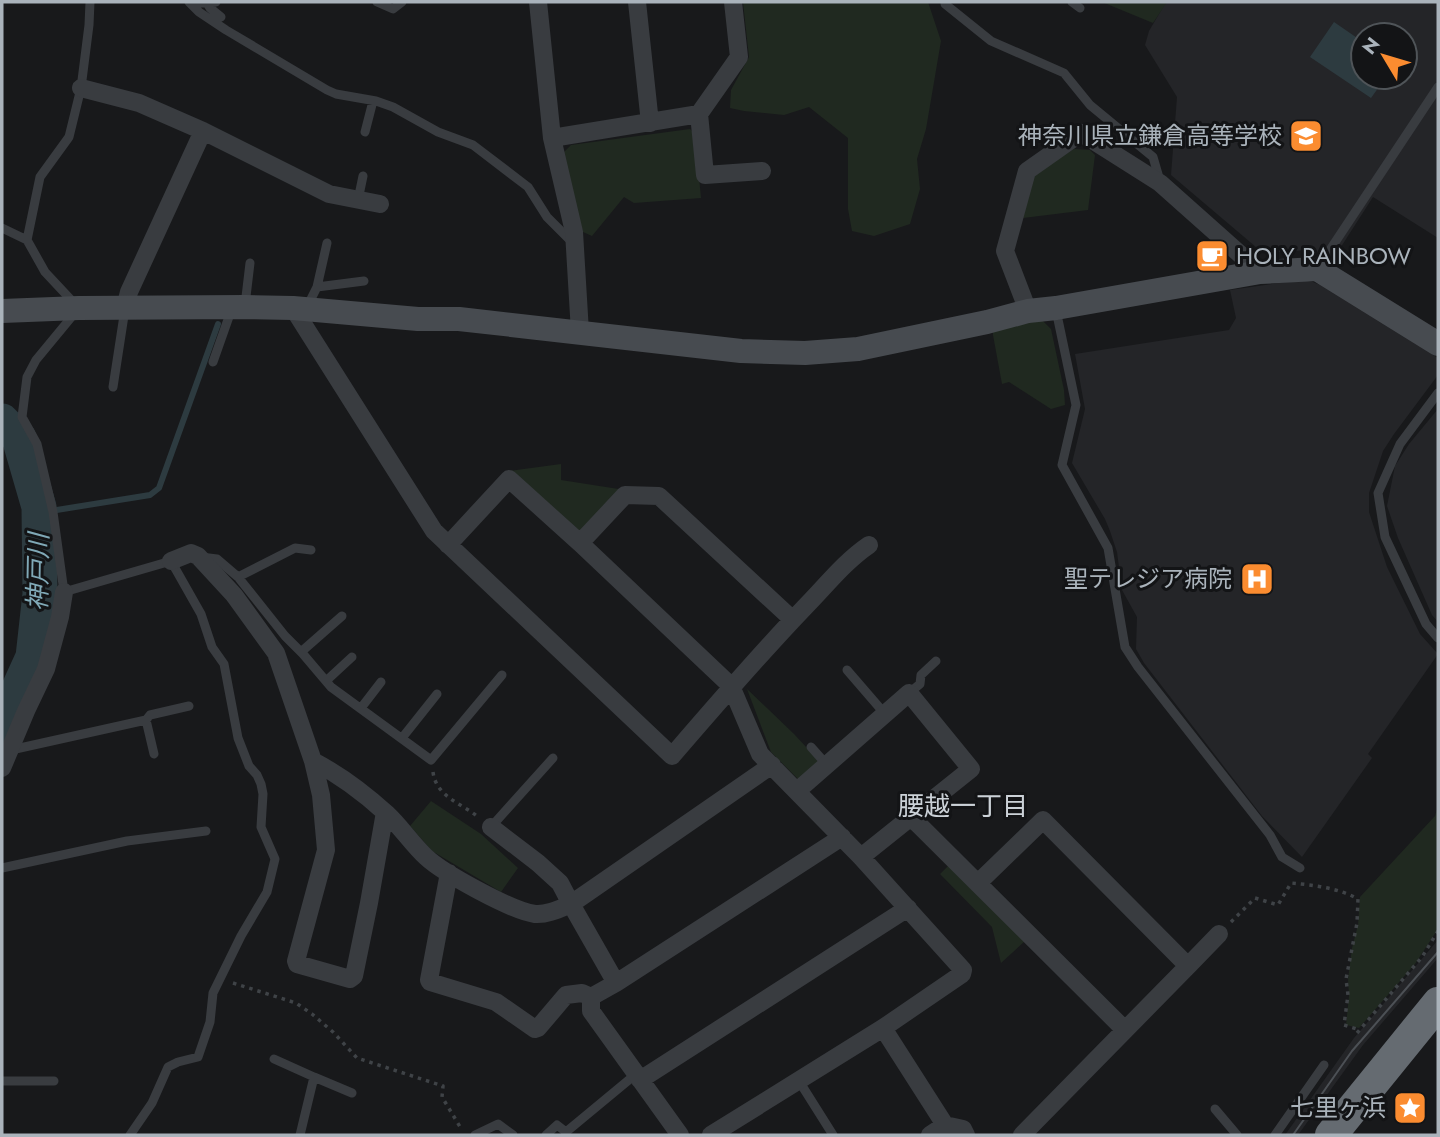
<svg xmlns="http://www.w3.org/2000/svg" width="1440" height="1137" viewBox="0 0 1440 1137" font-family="Jost,'Noto Sans JP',sans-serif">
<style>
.built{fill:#242528;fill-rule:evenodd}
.green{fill:#202920}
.water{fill:#2d3b40}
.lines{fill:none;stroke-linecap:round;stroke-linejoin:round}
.stream{stroke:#2d3b40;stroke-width:6}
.river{stroke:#2d3b40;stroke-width:35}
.path{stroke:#3f4347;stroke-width:3.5;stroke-dasharray:3.5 5;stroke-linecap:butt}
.lane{stroke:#393c40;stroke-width:9}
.street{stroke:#393c40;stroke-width:18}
.secondary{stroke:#474b50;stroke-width:24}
.highway{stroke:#656b71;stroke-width:32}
.tram{stroke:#4c5055;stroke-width:2}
.labels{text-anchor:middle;stroke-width:6;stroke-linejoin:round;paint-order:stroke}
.poi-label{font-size:24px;fill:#aab3bb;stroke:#131416;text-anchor:end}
.water-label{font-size:26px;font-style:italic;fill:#80a9b7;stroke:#131416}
.neighbourhood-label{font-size:26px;fill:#cbd1d7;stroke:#131416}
</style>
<rect width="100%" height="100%" fill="#18191b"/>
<path class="built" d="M1166 2H1438V238L1373 197 1330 264 1309 250 1263 253 1171 175 1177 97 1145 45 1149 31ZM1363 35H1405V77H1363Z
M1301 280 1313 282 1320 285 1438 358V375L1394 434 1383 451 1369 493V512L1387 567 1420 634 1438 654 1368 754 1372 758 1302 857 1262 816 1144 663 1136 649 1137 617 1122 590 1117 552 1110 531 1105 519 1072 463 1085 409 1075 354 1229 330 1236 318 1230 290Z
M1438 409V622L1432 615 1398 538 1387 506 1395 466 1409 444Z
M1438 940V958L1363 1045 1298 1135H1285L1354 1038Z"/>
<path class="green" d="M743 2H928L941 41 926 129 917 159 920 189 910 224 874 236 852 231 848 209V138L809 107 784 115 744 111 730 108 731 90 749 57Z
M1102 2H1167L1153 23Z
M690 129 695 134 701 198 634 203 624 197 592 236 583 232 561 155 571 145Z
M1074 149 1090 150 1095 155 1088 210 1023 218 1033 174Z
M1042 320 1051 329 1064 390 1065 405 1051 409 1009 382 1002 384 993 335V331Z
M561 464V480L625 490 587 532 571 535 509 471Z
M747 689 794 734 821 763 800 781 771 752Z
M431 801 481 834 518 868 501 892 432 851 410 826Z
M1438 806V929L1415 964 1359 1028 1346 1025 1349 996 1348 979 1352 948 1358 925 1360 897 1435 816Z
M950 864 1025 941 1001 963 992 927 940 874Z"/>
<path class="water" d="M1334 22 1363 42V77H1386L1371 98 1310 57Z"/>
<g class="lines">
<path class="stream" d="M38 513 150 495 159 488 218 324"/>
<path class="river" d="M2 421 19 438 39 507 40 594 33 657 2 725"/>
<path class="path" d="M433 772C436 796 460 803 477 816
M1231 922 1255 898 1278 905 1291 883C1313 885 1339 888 1358 899L1357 923 1346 979 1348 995 1344 1025 1360 1030
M233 983 296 1003 312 1014 333 1032 357 1058 443 1086 442 1097 462 1130
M1357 1033 1422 957 1438 931"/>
<path class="lane" d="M189 2 199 12 226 30 327 90 336 94 376 101 393 107 438 132 473 145 528 187 547 217 572 242
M194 2 202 3 216 2
M377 2 393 9 402 2
M945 2V4L991 41 1064 73 1090 105 1153 157 1160 181
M1072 2 1080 8
M207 3 210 8 221 17
M365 132 373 101
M358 200 363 176
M2 228 27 240 45 272 74 303
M27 240 40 177 69 137 81 88 89 25 90 2
M1318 268 1438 87
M317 287 364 281
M245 305 250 263
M307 307 317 287 327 243
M1056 310 1076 405 1062 465 1108 548 1125 647 1138 667 1270 835 1282 857 1300 868
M74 314 36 360 27 377 22 417 37 444 53 512 64 592 171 561 201 614 212 647 224 664 238 738 249 766 257 775 261 784 263 794 261 827 275 859 267 892 241 936 213 993 210 1022 198 1057 178 1062 168 1067 152 1103 130 1135
M213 362 231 311
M113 387 125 309
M1438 393 1400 444 1378 493 1385 537 1426 624 1438 638
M201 557 217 559 238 577 285 636 303 654 331 687 431 760 502 675
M238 577 295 548 311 550
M301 652 342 616
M847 670 885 714
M326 681 352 657
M909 693 920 684 921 675 936 661
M361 708 381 682
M146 720 150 715 189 706
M402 738 437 694
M811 747 827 765
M11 750 146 720 154 754
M491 827 553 758
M2 868 127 841 206 831
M274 1059 314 1077 352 1093
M2 1081H54
M799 1081 833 1135
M1215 1109 1237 1135
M300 1135 314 1077
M475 1135 498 1124 513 1135
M546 1135 557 1125 566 1132 636 1074
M1275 1135 1324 1065"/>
<path class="street" d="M538 2 552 138 574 232 580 332
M637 2 650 123
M733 2 739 57 699 114 705 175 762 171
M81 88 139 103 203 131 329 194 380 204
M552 138 699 114
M125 308 129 292 203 131
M293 308 434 531 672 756C715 706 758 656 804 608 825 587 844 562 869 545
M1028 311 1005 251 1027 171 1081 133 1160 183 1260 272
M580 543 625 495 659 496 793 620
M448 545 509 479 580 543 731 686 760 754 861 857 963 970 962 974 883 1028 711 1135
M171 561 191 553 198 556 234 595 276 653 313 761C340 775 364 793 387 814 401 827 412 844 426 857 443 873 512 911 535 914 547 915 559 909 571 904L616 983
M313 761 321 795 326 850 296 961 297 964 350 979 354 976 369 903 385 812
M2 768 26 711 46 669 60 617 64 592
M797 791 909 693 971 769 861 857
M911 817 1125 1030
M491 827 538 863 560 883 571 904 772 765
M449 873 429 980 430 982 496 1002 535 1029 538 1028 566 995 582 993 591 997
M978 883 1043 820 1188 966 1022 1135
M1188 966 1219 934
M883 1028 945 1125 930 1135
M640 1080 908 908
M945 1125 963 1129 966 1135
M680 1135 591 1011V997L616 983 842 837"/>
<path class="secondary" d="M2 311 79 308 245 307 293 308 418 319H459L741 351 805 353 858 349 987 322 1028 311 1056 308 1260 272 1317 269 1438 344"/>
<path class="highway" d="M1331 1135 1438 1003"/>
<path class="tram" d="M1293 1135 1352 1051 1438 952"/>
</g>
<defs>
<symbol id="school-square" viewBox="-11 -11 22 22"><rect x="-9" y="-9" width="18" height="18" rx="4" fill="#fb8c30" stroke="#131416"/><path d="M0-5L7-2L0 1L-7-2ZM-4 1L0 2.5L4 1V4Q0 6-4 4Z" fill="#fff"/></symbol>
<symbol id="cafe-square" viewBox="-11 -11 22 22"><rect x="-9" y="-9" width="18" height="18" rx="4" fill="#fb8c30" stroke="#131416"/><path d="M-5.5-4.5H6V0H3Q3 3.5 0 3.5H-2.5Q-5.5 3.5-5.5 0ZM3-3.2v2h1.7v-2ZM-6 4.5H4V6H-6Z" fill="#fff"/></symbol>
<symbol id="hospital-square" viewBox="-11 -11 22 22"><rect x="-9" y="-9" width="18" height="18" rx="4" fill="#fb8c30" stroke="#131416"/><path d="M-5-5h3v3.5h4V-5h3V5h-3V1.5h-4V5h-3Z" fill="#fff"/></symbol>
<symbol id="sight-square" viewBox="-11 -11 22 22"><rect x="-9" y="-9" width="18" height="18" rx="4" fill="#fb8c30" stroke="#131416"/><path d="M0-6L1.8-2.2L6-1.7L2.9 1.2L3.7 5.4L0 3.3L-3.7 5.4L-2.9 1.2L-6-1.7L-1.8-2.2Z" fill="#fff"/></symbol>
</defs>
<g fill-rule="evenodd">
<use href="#school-square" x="1287" y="117" width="38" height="38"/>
<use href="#cafe-square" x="1193" y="237" width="38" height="38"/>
<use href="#hospital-square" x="1238" y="560" width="38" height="38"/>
<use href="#sight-square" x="1391" y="1089" width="38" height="38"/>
</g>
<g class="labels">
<g class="poi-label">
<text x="1282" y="144">神奈川県立鎌倉高等学校</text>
<text x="1236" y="264" text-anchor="start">HOLY RAINBOW</text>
<text x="1232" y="587">聖テレジア病院</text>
<text x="1386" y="1116">七里ヶ浜</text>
</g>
<g class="water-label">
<text transform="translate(38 572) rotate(-89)" y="9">神戸川</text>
</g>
<g class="neighbourhood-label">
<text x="963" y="815">腰越一丁目</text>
</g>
</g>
<rect width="1440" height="1137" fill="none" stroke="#aab3bb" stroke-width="7"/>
<g transform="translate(1384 56) rotate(308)"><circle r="33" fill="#131416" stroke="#4f5458" stroke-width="2"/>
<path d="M0-5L12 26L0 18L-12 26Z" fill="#fb8c30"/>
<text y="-10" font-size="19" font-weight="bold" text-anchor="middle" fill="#aab3bb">N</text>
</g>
</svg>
